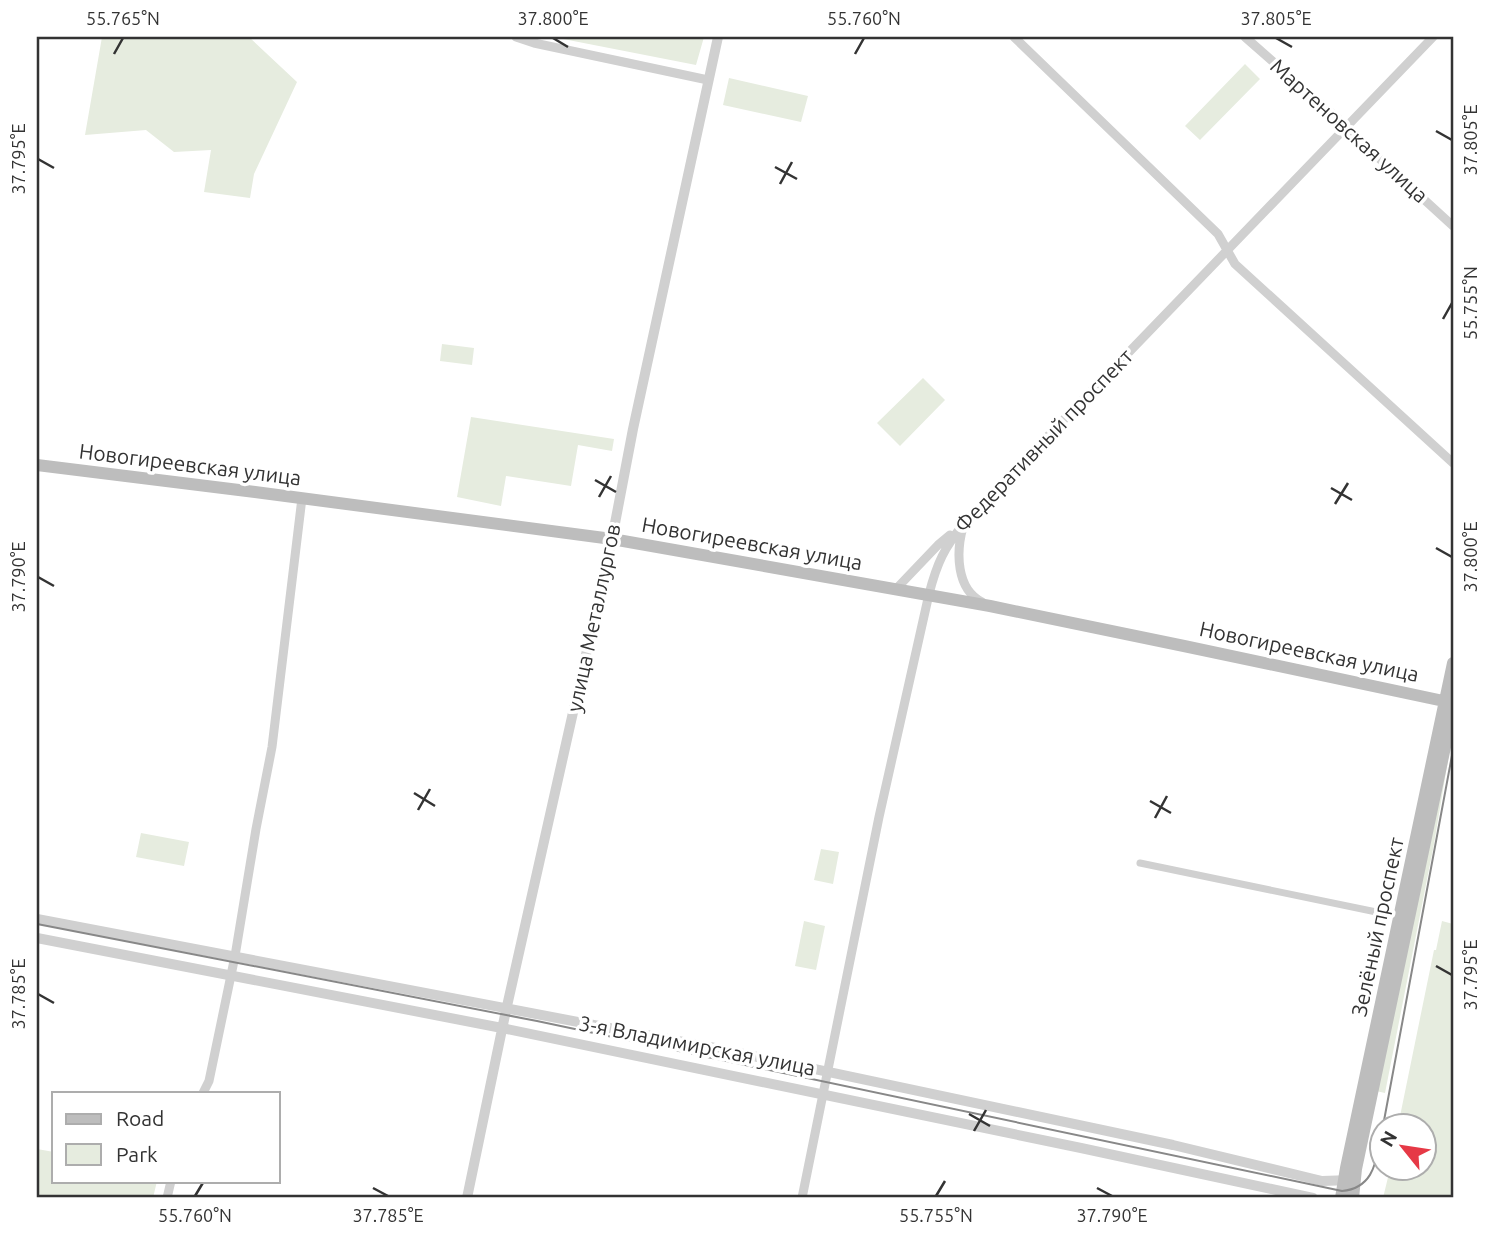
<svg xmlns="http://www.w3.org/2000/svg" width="1490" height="1235" viewBox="0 0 1490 1235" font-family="Ubuntu,sans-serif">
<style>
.green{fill:#e6ecdf}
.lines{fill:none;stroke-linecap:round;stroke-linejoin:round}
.pedestrian{stroke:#d0d0d0;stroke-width:7}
.minor{stroke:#d0d0d0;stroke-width:9}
.tertiary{stroke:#d0d0d0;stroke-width:10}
.secondary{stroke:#bdbdbd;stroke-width:12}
.tram{stroke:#888;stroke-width:2}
.ticks{fill:none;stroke:#333;stroke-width:2.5}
.labels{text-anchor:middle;stroke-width:7;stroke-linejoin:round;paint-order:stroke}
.street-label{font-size:21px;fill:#333;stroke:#fff}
.neatline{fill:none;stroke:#333;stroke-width:2.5}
.ticks-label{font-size:18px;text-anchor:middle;fill:#333}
</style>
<rect width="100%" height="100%" fill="#fff"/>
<path class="green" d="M102 37H249L297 82 254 174 250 198 204 192 211 150 174 152 146 130 85 135Z
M553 37H704L696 65Z
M1245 64 1260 79 1200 140 1185 126Z
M729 78 808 96 801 122 723 105Z
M442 344 474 348 472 365 440 361Z
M923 378 945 400 900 446 877 423Z
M471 417 614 439 612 451 578 445 571 486 506 476 501 506 457 497Z
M1453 730 1434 844 1385 1093 1376 1091Z
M141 833 189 842 184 866 136 857Z
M821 849 839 852 833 884 814 880Z
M804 921 825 926 816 970 795 966Z
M1442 921 1453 924V1198H1383L1390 1169 1424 1168V1126H1398L1434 950H1436Z
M37 1149 54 1152V1181H157L153 1198H37Z"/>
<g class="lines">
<path class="pedestrian" d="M1140 863 1386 914"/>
<path class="minor" d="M516 37 534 43 708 80
M1014 37 1218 234 1235 264 1453 463
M1245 37 1336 117 1360 141 1453 226
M963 527C956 552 956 589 982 602
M896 589 938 545 950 535
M203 1093 209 1081 235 956 256 829 272 747 302 498
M167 1198 171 1181
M802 1198 879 817 929 594C937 563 944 548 965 522L1433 37"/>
<path class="tertiary" d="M37 919 720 1049 1173 1145 1322 1181 1351 1180
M37 938 502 1028 1081 1148 1313 1198
M467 1198 505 1015 612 539 633 429 718 37"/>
<path class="secondary" d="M37 465 255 492 612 539 990 606 1184 646 1453 703
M1341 1198 1346 1168 1453 663
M1353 1198 1356 1169 1453 709"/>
<path class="tram" d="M37 924 537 1021 1342 1191C1374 1188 1376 1161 1382 1135
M1383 1126 1453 750"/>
</g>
<path class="ticks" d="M553 38 568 47M1276 38 1292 47M114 54 123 38M855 54 864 38M1436 131 1452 140M38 159 54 168M775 167 797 179M780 184 792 162M1443 319 1452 303M595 480 616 492M1331 488 1352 500M599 497 611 476M1335 504 1348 483M1436 548 1452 557M38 577 54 586M414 793 435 806M1150 801 1171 813M418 810 430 789M1155 818 1167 796M1436 966 1452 975M38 994 54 1003M969 1114 990 1126M974 1131 986 1110M373 1188 388 1196M1097 1188 1112 1196M195 1196 204 1181M936 1196 945 1181"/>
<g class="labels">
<g class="street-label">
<text transform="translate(1349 131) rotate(42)" y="7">Мартеновская улица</text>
<text transform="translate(1044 441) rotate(-46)" y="7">Федеративный проспект</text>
<text transform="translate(190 465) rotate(7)" y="7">Новогиреевская улица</text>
<text transform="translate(752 544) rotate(10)" y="7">Новогиреевская улица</text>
<text transform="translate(594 618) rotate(-78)" y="7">улица Металлургов</text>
<text transform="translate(1309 652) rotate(12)" y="7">Новогиреевская улица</text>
<text transform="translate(1378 927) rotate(-78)" y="7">Зелёный проспект</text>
<text transform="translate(697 1046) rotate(11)" y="7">3-я Владимирская улица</text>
</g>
</g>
<rect width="1490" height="1235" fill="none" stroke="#ffffff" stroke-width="77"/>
<rect x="52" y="1092" width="228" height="91" fill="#ffffff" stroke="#adadad" stroke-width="2"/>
<rect x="66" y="1114" width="35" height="10" fill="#bdbdbd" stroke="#adadad" stroke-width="2"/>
<text x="116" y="1126" font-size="21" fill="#333333">Road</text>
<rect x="66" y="1144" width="35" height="21" fill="#e6ecdf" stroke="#adadad" stroke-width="2"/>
<text x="116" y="1162" font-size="21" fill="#333333">Park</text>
<g transform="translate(1403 1147) rotate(300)"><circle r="33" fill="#ffffff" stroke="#adadad" stroke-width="2"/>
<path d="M0-5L12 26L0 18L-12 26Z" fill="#e63946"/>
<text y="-10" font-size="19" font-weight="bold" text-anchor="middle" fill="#333333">N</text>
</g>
<rect x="38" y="38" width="1414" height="1158" class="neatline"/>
<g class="ticks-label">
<text x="123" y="25">55.765°N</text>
<text x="553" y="25">37.800°E</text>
<text x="864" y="25">55.760°N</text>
<text x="1276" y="25">37.805°E</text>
<text transform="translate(1471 140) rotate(-90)" y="6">37.805°E</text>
<text transform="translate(19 159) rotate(-90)" y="6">37.795°E</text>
<text transform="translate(1471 303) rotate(-90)" y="6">55.755°N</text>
<text transform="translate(1471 557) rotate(-90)" y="6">37.800°E</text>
<text transform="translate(19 577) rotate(-90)" y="6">37.790°E</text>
<text transform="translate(1471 975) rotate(-90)" y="6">37.795°E</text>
<text transform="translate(19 994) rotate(-90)" y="6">37.785°E</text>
<text x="195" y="1222">55.760°N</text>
<text x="388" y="1222">37.785°E</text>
<text x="936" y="1222">55.755°N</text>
<text x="1112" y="1222">37.790°E</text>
</g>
</svg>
